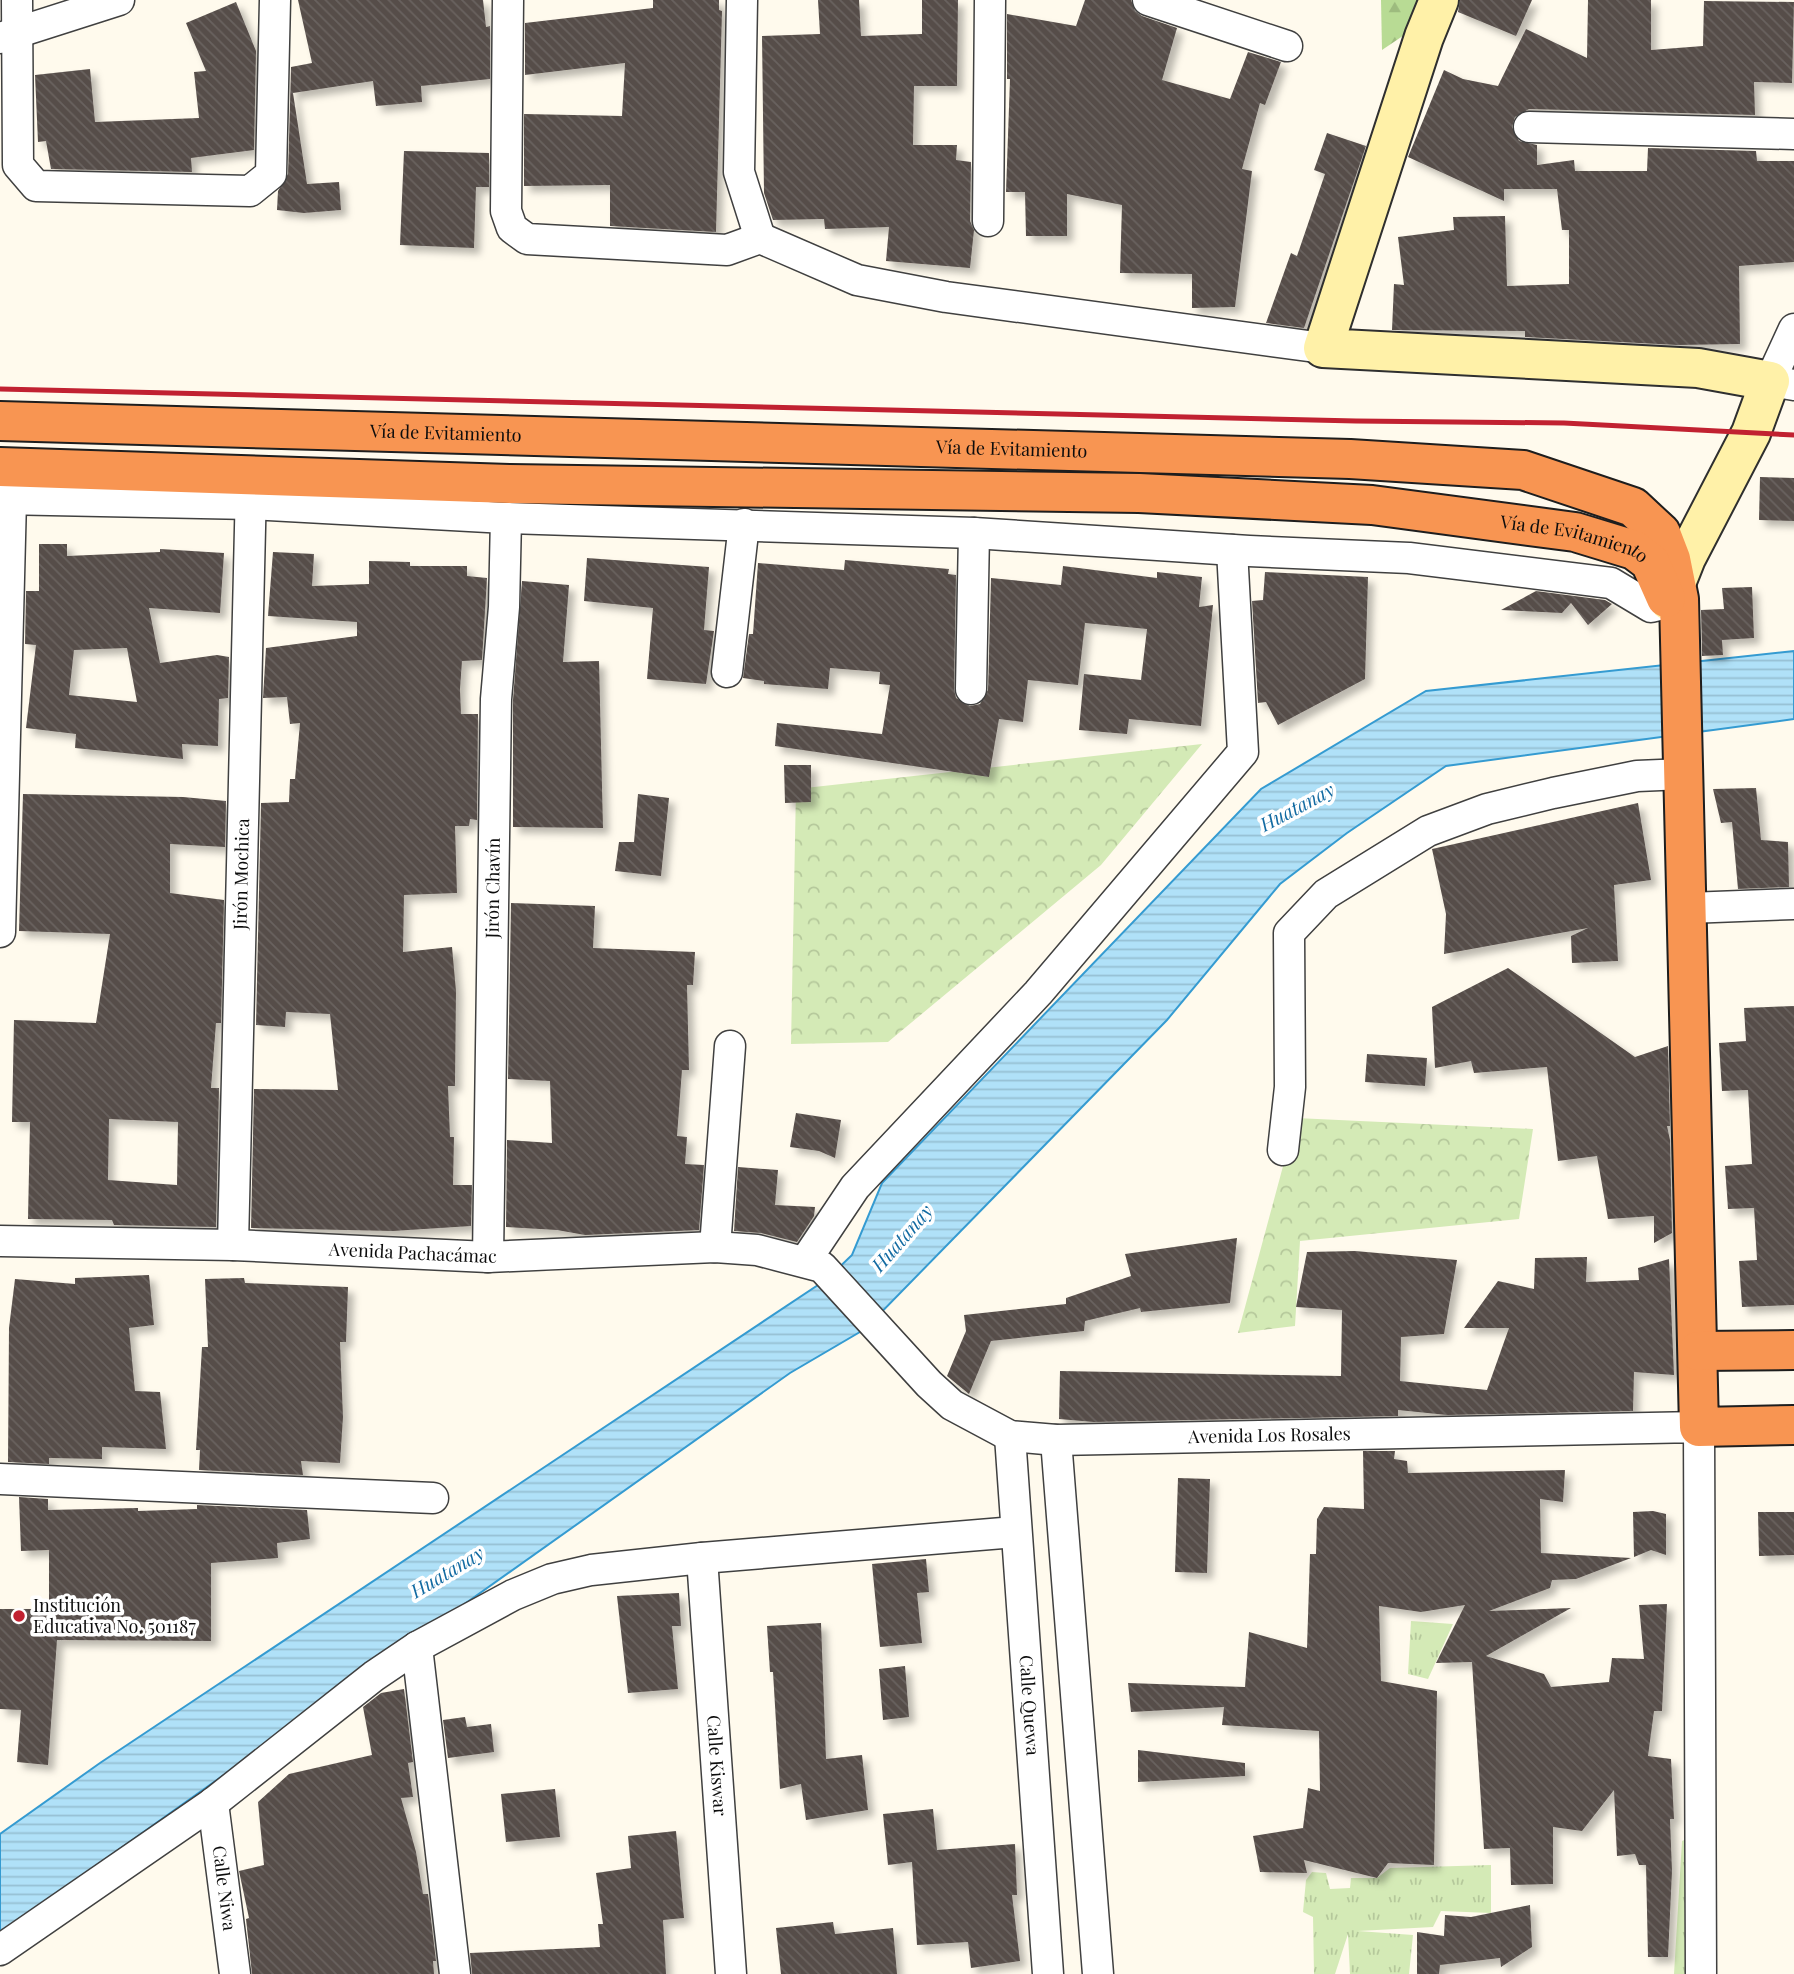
<svg xmlns="http://www.w3.org/2000/svg" width="1794" height="1974" viewBox="0 0 1794 1974" font-family="'Playfair Display',serif">
<style>
.grass{fill:url(#grass-tufts)}
.forest{fill:url(#forest-firs)}
.park{fill:url(#park-crowns)}
.water{fill:url(#water-rules);stroke:#359bd1;stroke-width:2}
.building{fill:url(#building-back-hatch);fill-rule:evenodd;filter:url(#shadow)}
.lines{fill:none;stroke-linecap:round;stroke-linejoin:round}
.street-casing{stroke:#404040;stroke-width:33}
.secondary-casing{stroke:#2f2f2f;stroke-width:42}
.highway-casing{stroke:#1e1e1e;stroke-width:42}
.street{stroke:#fff;stroke-width:30}
.secondary{stroke:#fff1a8;stroke-width:38}
.highway{stroke:#f89552;stroke-width:38}
.rail{stroke:#c12131;stroke-width:5}
.poi-dot{fill:#c12131;stroke:#fff;stroke-width:2.5}
.labels{text-anchor:middle;stroke-width:7;stroke-linejoin:round;paint-order:stroke}
.street-label{font-size:18px;fill:#0d0d0d;stroke:#fff}
.poi-label{font-size:18px;fill:#0d0d0d;stroke:#fff;text-anchor:start}
.water-label{font-size:19px;font-style:italic;fill:#136ba2;stroke:#fff}
</style>
<defs>
<pattern id="grass-tufts" width="24" height="20" patternUnits="userSpaceOnUse" patternTransform="scale(1.75)"><rect width="24" height="20" fill="#d4eab6"/><path d="M3 7l-1-3M5 7V3M7 7l1-3M15 17l-1-3M17 17v-4M19 17l1-3" fill="none" stroke="#b5c89b"/></pattern>
<pattern id="forest-firs" width="22" height="20" patternUnits="userSpaceOnUse" patternTransform="scale(1.75)"><rect width="22" height="20" fill="#b8db94"/><path d="M5 1l3.5 6h-7zM16 11l3.5 6h-7z" fill="#9dbb7e"/></pattern>
<pattern id="park-crowns" width="20" height="18" patternUnits="userSpaceOnUse" patternTransform="scale(1.75)"><rect width="20" height="18" fill="#d4eab6"/><path d="M2 6a3 3 0 1 1 6 0M12 15a3 3 0 1 1 6 0" fill="none" stroke="#b5c89b"/></pattern>
<pattern id="water-rules" width="6" height="5" patternUnits="userSpaceOnUse" patternTransform="scale(1.75)"><rect width="6" height="5" fill="#b0e1f8"/><path d="M0 2.5h6" fill="none" stroke="#96c0d3"/></pattern>
<pattern id="building-back-hatch" width="6" height="6" patternUnits="userSpaceOnUse" patternTransform="scale(1.75)"><rect width="6" height="6" fill="#564d49"/><path d="M-1 5l2 2M0 0l6 6M5-1l2 2" fill="none" stroke="#69625f"/></pattern>
<filter id="shadow"><feDropShadow dx="6" dy="6" stdDeviation="3.5" flood-color="#0004"/></filter>
</defs>
<rect width="100%" height="100%" fill="#fffaed"/>
<path class="grass" d="M1411 1621 1453 1624 1428 1679 1408 1674Z
M1696 1835 1699 1974H1674L1682 1841Z
M1491 1865V1913L1441 1911 1433 1927 1358 1931 1413 1935 1409 1974H1350L1348 1934 1335 1974H1314L1313 1917 1303 1912 1306 1880 1312 1872 1326 1873 1330 1889 1350 1888 1351 1878H1377L1390 1868Z"/>
<path class="forest" d="M1381 0H1430L1422 23 1382 50Z"/>
<path class="park" d="M1202 744 1101 865 888 1042 791 1044 796 789Z
M1296 1118 1533 1129 1519 1219 1300 1241 1295 1326 1238 1333Z"/>
<path class="water" d="M1794 651V719L1446 766 1347 833 1280 884 1167 1020 865 1329 790 1373 0 1934V1834L100 1763 827 1279 852 1255 882 1183 1261 789 1426 691Z"/>
<path class="building" d="M298 0H483L486 27 490 26V79L421 86 422 102 376 106 373 81 293 93 307 184 339 182 341 210 304 213 277 210 278 191 288 174 291 67 312 63Z
M653 0H719V10L722 11 716 232 610 226V185L524 186V114L622 116 625 63 525 75V23L653 8Z
M818 0H859L861 36 922 34V0H958L957 86H914L913 145H957L956 160 971 162 970 221 974 230 970 268 886 261 889 227 825 229 824 219 773 220 764 193 762 36 820 34Z
M1085 0H1131L1135 11 1142 16 1177 28 1162 80 1230 99 1248 52 1281 62 1265 105 1260 103 1242 169 1252 171 1235 307 1192 308V274L1120 273 1122 205 1067 194V236H1026L1025 192H1006L1010 79H1007V14L1076 26Z
M1460 0H1532L1516 36 1458 12Z
M1588 0H1651V50L1703 46 1704 1 1794 2 1792 83 1754 82 1755 115 1529 109 1515 117 1512 127 1519 141 1537 145V165L1574 160 1575 171H1647L1648 148 1756 151 1757 161H1794V262L1739 266 1740 344 1677 345 1525 337V331L1392 330 1394 284 1404 285 1398 237 1454 230 1453 217 1505 216 1507 286 1569 284V230H1562L1557 189H1504V201L1408 157 1444 70 1463 79 1498 86 1526 29 1587 58Z
M236 2 256 51 254 150 191 158 192 172 51 169 46 141 38 142 35 75 90 69 95 122 199 118 194 72 206 71 186 23Z
M1327 133 1366 146 1304 328 1266 323 1291 253 1297 256 1325 174 1314 170Z
M404 151 489 153V187H476L474 248 400 245Z
M1760 477 1794 478V521L1759 520Z
M39 544H67V556L160 552V549L224 553 220 613 149 608 160 663 217 655 229 657 228 698 219 699 218 746 182 744 183 759 75 748 76 734 26 728 36 645 25 644 26 591H39ZM127 648 137 702 69 695 74 650Z
M273 552 314 554 312 586 369 584V561L410 562V566H467V576L487 578 482 660 462 661 460 689 461 714H478L477 820 470 819 469 826H455L457 893 404 895 403 952 452 947 456 991 455 1086H448L450 1137H454L453 1185H472L471 1226 393 1231 251 1228 254 1089 338 1090 330 1014 286 1012 285 1027 256 1025 261 803 289 802 290 779H295L300 723 290 724 287 697 263 698 266 648 357 636V622L268 616Z
M587 558 709 567 704 630 714 631 706 684 647 679 653 608 584 601Z
M845 560 949 569 948 574 956 575 954 689 956 698 970 706 980 704 988 690 991 578 1061 585 1063 566 1157 578V572L1202 577 1199 607 1213 605 1201 726 1129 719 1127 734 1079 730 1084 674 1141 680 1147 629 1085 623 1078 685 1028 680 1023 722 999 719 989 777 775 746 777 723 882 734 890 685 879 684 880 672 830 668 828 689 764 684V681L743 678 749 634H753L758 563 844 570Z
M1265 572 1368 577 1365 679 1278 725 1266 702 1258 703 1252 601 1263 600Z
M522 581 569 585 563 662 599 661 603 828 513 827V700Z
M1752 587 1754 638 1722 640 1723 655 1702 656 1701 610 1724 609 1722 588Z
M1536 591 1605 600 1612 604 1588 625 1571 603 1562 613 1501 610Z
M784 765H811V802L785 803Z
M1756 788 1761 840 1788 842 1789 887 1738 889 1732 822 1721 823 1713 789Z
M23 794 183 797 226 801 225 847 170 844V893L224 900 221 1023H216L211 1088H219L216 1227 114 1225 112 1220 28 1219 30 1122H12L14 1020 96 1023 110 934 19 931ZM109 1119 178 1122 177 1185 108 1180Z
M638 794 669 798 661 876 615 871 619 842H634Z
M1638 803 1651 880 1614 885 1618 961 1572 963 1571 936 1588 928 1444 954 1446 914 1432 849Z
M511 903 595 906 593 948 695 952 693 985H687L689 1070H682L677 1136 687 1137 685 1164 704 1165 699 1230 585 1235 557 1230 506 1227 507 1140 552 1143 550 1081 508 1079Z
M1508 968 1635 1057 1668 1046 1670 1126H1667L1670 1140 1672 1233 1654 1243V1216L1608 1219 1597 1156 1558 1161 1547 1067 1474 1073 1471 1061 1435 1068 1432 1007Z
M1794 1006V1305L1742 1307 1739 1261 1757 1260 1754 1208 1728 1209 1725 1166 1752 1164 1748 1090 1722 1091 1719 1043 1746 1041 1744 1008Z
M1367 1054 1427 1058 1425 1086 1365 1082Z
M796 1113 841 1120 835 1158 819 1151 790 1147Z
M738 1167 778 1170 775 1205 815 1207 814 1216 797 1242 761 1233 734 1231Z
M1237 1238 1230 1303 1141 1312 1140 1308 1085 1321 1084 1331 991 1341 969 1394 947 1376 966 1331 964 1315 1066 1304V1298L1131 1276 1125 1254Z
M1355 1251 1457 1260 1444 1334 1401 1337 1400 1381 1487 1390 1509 1328H1464L1498 1281 1534 1289 1535 1258 1587 1257 1586 1282 1639 1280 1638 1268 1669 1259 1674 1375 1634 1372 1633 1411 1447 1415 1398 1410V1416L1094 1422 1059 1419 1060 1371 1341 1376 1342 1310 1296 1307 1307 1252Z
M149 1275 154 1325 129 1328 135 1391 160 1392 166 1449 102 1447V1459L49 1458V1464L8 1462 9 1328 15 1279 75 1284V1278Z
M244 1278 245 1283 348 1287 346 1342H340L343 1417 340 1463 301 1461 303 1475 199 1470 200 1450H196L202 1347H208L205 1279Z
M1363 1451H1395L1394 1459 1407 1461 1408 1473 1565 1470 1563 1502 1540 1499 1541 1553 1631 1558 1576 1579 1552 1580 1550 1588 1489 1611 1571 1608 1486 1656 1544 1674 1551 1687 1609 1682 1612 1658 1644 1659 1639 1605 1667 1604 1662 1711H1654L1648 1756 1671 1759 1674 1819H1670L1672 1871 1668 1957H1648L1646 1865H1639L1635 1854 1617 1856 1614 1790 1582 1831 1553 1827V1884L1511 1885 1510 1848 1484 1849 1472 1662 1436 1663 1465 1605 1421 1612 1379 1606 1381 1681 1437 1691 1434 1865 1388 1863 1377 1878 1304 1860 1307 1873 1260 1872 1253 1836 1303 1828 1308 1788 1320 1791 1319 1731 1222 1725 1224 1707 1131 1712 1128 1683 1245 1687 1249 1632 1307 1648 1310 1554H1316L1317 1519 1324 1507 1364 1509Z
M1178 1478 1210 1479 1207 1573 1175 1572Z
M19 1497 48 1499V1510L138 1508V1511L197 1509V1505L307 1510 310 1539 277 1543 278 1558 211 1563V1641L57 1640 48 1765 17 1762 21 1710 0 1709V1609H49V1550L21 1551Z
M1653 1511 1666 1514V1555L1651 1550 1634 1557 1633 1512Z
M1758 1512H1794V1555L1759 1556Z
M926 1559 929 1592 917 1593 922 1643 880 1647 872 1564Z
M679 1593 681 1626H672L678 1689 628 1693 617 1596Z
M821 1623 826 1759 862 1755 868 1810 806 1820 801 1784 780 1789 773 1672H770L767 1626Z
M905 1666 909 1717 883 1720 879 1669Z
M404 1689 413 1762 408 1763 413 1797 401 1798 416 1852 423 1894H428L436 1961H433L434 1974H252L246 1919 249 1918 239 1871 264 1865 258 1802 289 1774 372 1755 363 1707 381 1693Z
M465 1717 467 1727 491 1724 494 1752 448 1758 443 1720Z
M1138 1750 1245 1763V1776L1138 1782Z
M555 1789 560 1837 506 1842 501 1794Z
M933 1809 937 1850 1015 1844 1017 1895H1012L1020 1961 971 1968 968 1942 917 1945 912 1862 888 1865 883 1814Z
M676 1831 684 1918 663 1920 666 1974H472L470 1953 600 1947 598 1924H603L596 1873 631 1868 628 1836Z
M1530 1905 1532 1947 1501 1967 1500 1958 1440 1965 1439 1974H1417V1932L1444 1936 1445 1915 1471 1917Z
M833 1922 835 1934 893 1928 897 1974H781L776 1928Z"/>
<g class="lines">
<defs>
<g id="street">
<path d="M17 0 18 165 36 186 250 191 271 174 275 0"/>
<path d="M508 0 506 211 512 228 527 239 727 250 760 238 857 280 946 297 1323 348"/>
<path d="M742 0 739 172 760 238"/>
<path d="M1148 0 1287 46"/>
<path d="M0 38 119 0"/>
<path d="M1529 127 1794 134"/>
<path d="M988 221 990 0"/>
<path d="M1794 329 1770 381 1794 385"/>
<path d="M0 499 251 504 506 518 974 533 1249 551 1409 558 1611 583 1651 607 1668 603"/>
<path d="M727 672 744 524"/>
<path d="M971 689 974 533"/>
<path d="M1688 908 1794 904"/>
<path d="M0 932 11 499"/>
<path d="M1283 1150 1290 1087 1289 933 1326 894 1428 831 1487 809 1553 793 1637 776 1684 774"/>
<path id="s1" d="M0 1241 233 1245 488 1257 715 1247 757 1250 822 1267 929 1384 952 1405 1010 1436 1056 1440 1699 1427 1701 1974"/>
<path id="s2" d="M233 1245 251 486"/>
<path d="M715 1247 730 1046"/>
<path id="s3" d="M488 1257 496 699 504 607 506 518"/>
<path d="M806 1260 855 1187 1038 993 1243 752 1232 550"/>
<path id="s4" d="M1010 1436 1048 1974"/>
<path d="M1056 1440 1098 1974"/>
<path d="M0 1479 433 1498"/>
<path id="s5" d="M702 1558 731 1974"/>
<path d="M417 1647 455 1974"/>
<path id="s6" d="M213 1803 235 1974"/>
<path d="M0 1950 213 1803 374 1676 417 1647 513 1595 552 1579 591 1570 702 1558 1015 1532"/>
</g>
<path id="secondary" d="M1439 0 1424 37 1323 348 1698 368 1770 381 1751 433 1686 558 1669 601"/>
<g id="highway">
<path id="s7" d="M0 421 1350 459 1523 470 1633 507 1661 533 1671 559 1679 599 1699 1427 1794 1425"/>
<path id="s8" d="M0 467 510 484 1139 493 1372 505 1575 532 1634 550 1650 562 1666 598"/>
<path d="M1698 1351 1794 1350"/>
</g>
</defs>
<use href="#street" class="street-casing"/>
<use href="#secondary" class="secondary-casing"/>
<use href="#highway" class="highway-casing"/>
<use href="#street" class="street"/>
<use href="#secondary" class="secondary"/>
<use href="#highway" class="highway"/>
<path class="rail" d="M0 389 1356 421 1564 423 1794 435"/>
</g>
<circle class="poi-dot" cx="19" cy="1616" r="7"/>
<g class="labels">
<g class="street-label">
<text dy="6" stroke="none"><textPath href="#s7" startOffset="446">Vía de Evitamiento</textPath></text>
<text dy="6" stroke="none"><textPath href="#s7" startOffset="1012">Vía de Evitamiento</textPath></text>
<text dy="6" stroke="none"><textPath href="#s8" startOffset="1578">Vía de Evitamiento</textPath></text>
<text dy="6" stroke="none"><textPath href="#s2" startOffset="371">Jirón Mochica</textPath></text>
<text dy="6" stroke="none"><textPath href="#s3" startOffset="369">Jirón Chavín</textPath></text>
<text dy="6" stroke="none"><textPath href="#s1" startOffset="413">Avenida Pachacámac</textPath></text>
<text dy="6" stroke="none"><textPath href="#s1" startOffset="1340">Avenida Los Rosales</textPath></text>
<text dy="6" stroke="none"><textPath href="#s4" startOffset="270">Calle Quewa</textPath></text>
<text dy="6" stroke="none"><textPath href="#s5" startOffset="208">Calle Kiswar</textPath></text>
<text dy="6" stroke="none"><textPath href="#s6" startOffset="86">Calle Niwa</textPath></text>
</g>
<g class="poi-label">
<text x="33" y="1612">Institución<tspan x="33" dy="21">Educativa No. 501187</tspan></text>
</g>
<g class="water-label">
<text transform="translate(1297 807) rotate(-28)" y="7">Huatanay</text>
<text transform="translate(902 1238) rotate(-49)" y="7">Huatanay</text>
<text transform="translate(447 1572) rotate(-31)" y="7">Huatanay</text>
</g>
</g>
</svg>
